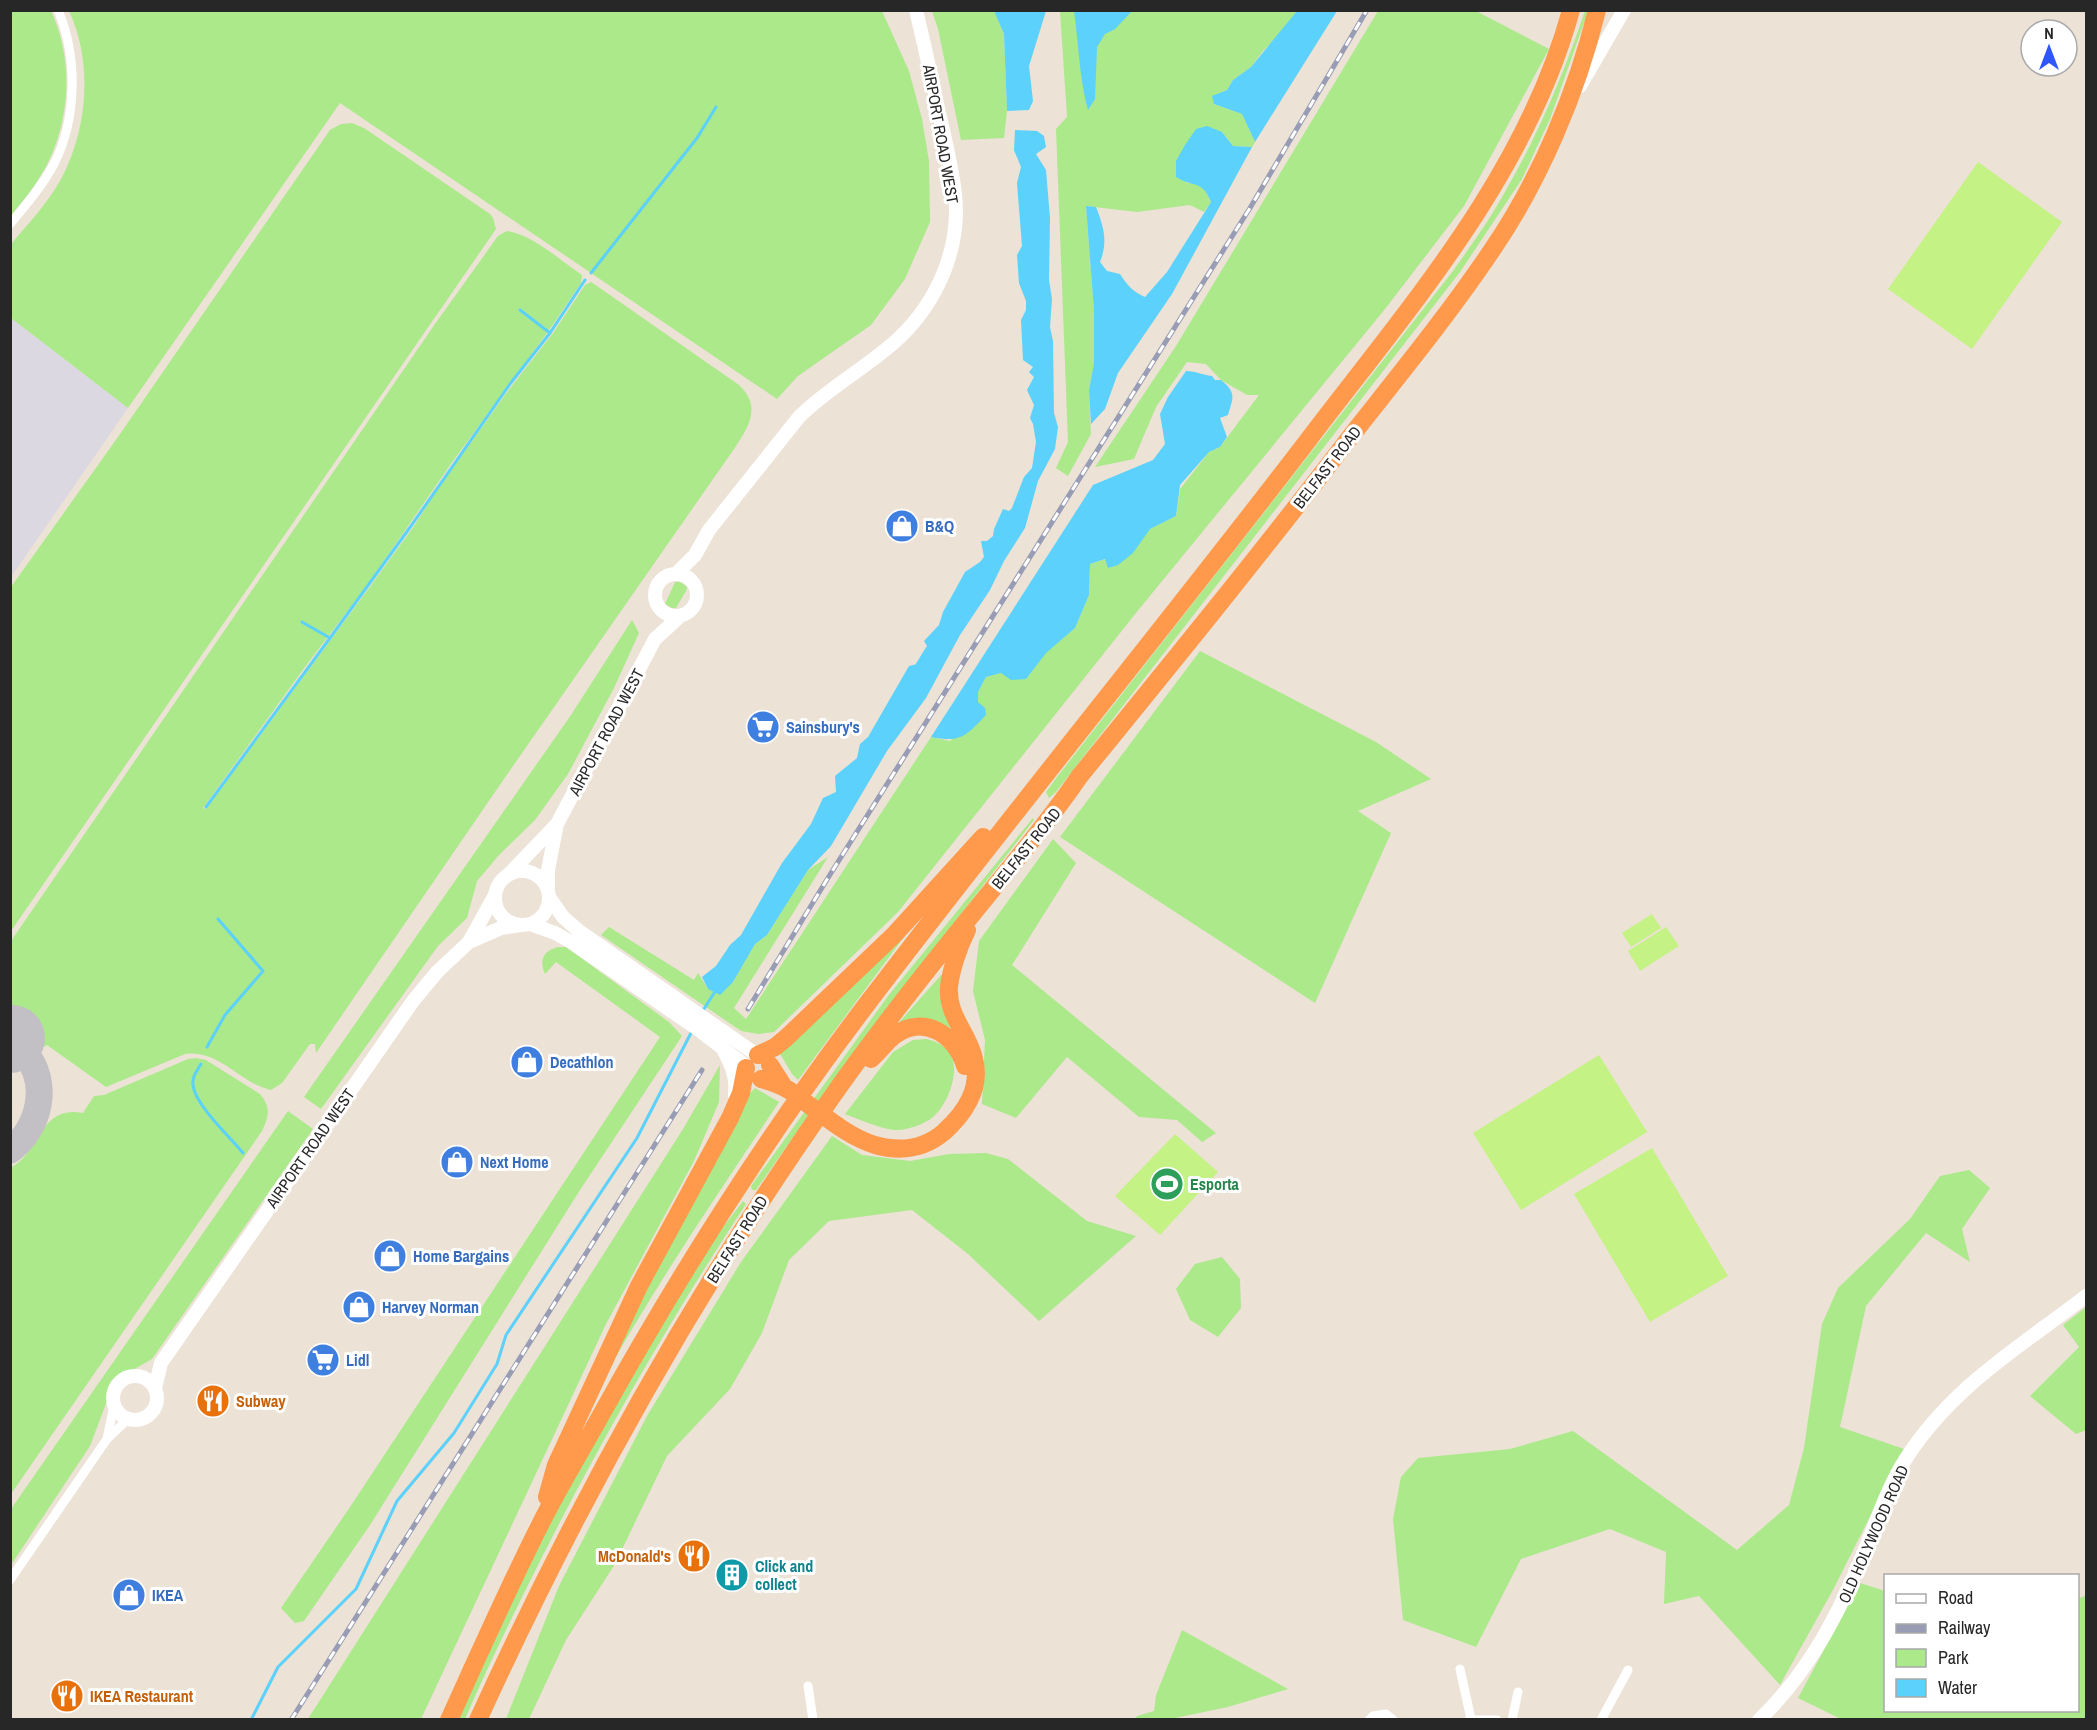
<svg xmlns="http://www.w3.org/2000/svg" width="2097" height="1730" viewBox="0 0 2097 1730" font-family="'Archivo Narrow',sans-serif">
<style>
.industrial{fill:#dbd8e2}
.green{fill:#abe98b}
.pitch{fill:#c4f285}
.water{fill:#5bd1fb}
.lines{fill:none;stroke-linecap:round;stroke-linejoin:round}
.stream{stroke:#5bd1fb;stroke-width:3}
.taxiway{stroke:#c2bfc5;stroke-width:27}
.runway{stroke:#c2bfc5;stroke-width:66}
.street{stroke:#fff;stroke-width:9}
.secondary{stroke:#fff;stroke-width:14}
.highway{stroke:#ff9a4d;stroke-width:18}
.rail-casing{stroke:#989cb4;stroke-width:5}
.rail{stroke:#fff;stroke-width:3;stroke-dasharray:9;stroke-linecap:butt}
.labels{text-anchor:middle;stroke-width:6;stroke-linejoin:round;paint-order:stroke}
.street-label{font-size:16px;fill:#272727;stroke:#fff}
.shop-label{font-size:16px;font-weight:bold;fill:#366cbe;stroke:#fff;text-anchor:start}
.leisure-label{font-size:16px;font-weight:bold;fill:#27864d;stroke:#fff;text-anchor:start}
.food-label{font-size:16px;font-weight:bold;fill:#c56008;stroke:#fff;text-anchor:start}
.culture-label{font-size:16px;font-weight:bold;fill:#0d838f;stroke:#fff;text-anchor:start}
</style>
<rect width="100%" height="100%" fill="#ece2d6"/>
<path class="industrial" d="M11 318 128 408 11 577Z"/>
<path class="green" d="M11 10 51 11C76 64 70 134 36 183 29 194 19 205 11 216Z
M69 11H882L909 71 922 119 929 161 930 222 905 279 871 325 798 376 777 399 340 103 128 408 11 318V244C28 224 48 203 61 179 88 129 93 62 69 11Z
M932 11H994L1004 34 1007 111 1004 138 961 140 938 29Z
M1060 11H1297L1274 40 1263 51 1251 67 1233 80 1227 90 1219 93 1214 104 1242 114 1255 142 1252 147 1233 146 1222 132 1186 183C1202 183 1205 188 1211 202L1204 212 1190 205 1137 212 1086 206 1094 311V363L1089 391 1091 434 1068 476 1056 468 1068 442 1056 129 1067 117Z
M1378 11H1476L1549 49 1464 206 1385 309 1140 608 898 912 774 1032 759 1034 741 1031 601 935 609 927 694 980 698 973 708 989 733 982 755 944 767 935 808 870 828 857 734 1008 746 1019 931 737 950 741 985 708 978 703V692L986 677 1001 673 1026 679 1045 653 1075 628 1089 595 1090 564 1106 559 1108 567 1150 529 1176 516 1180 489 1209 452 1220 447 1259 395H1247L1221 380 1206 364 1187 362 1156 407 1134 459 1095 467 1176 346Z
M1585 11H1588L1586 17 1550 119 1522 179 1460 272 1056 792 1049 798 1046 792 1057 777 1453 271C1472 244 1491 218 1506 190 1539 133 1564 73 1585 11Z
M352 123 364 128 490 214 493 218 496 229 11 931V587L118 437 330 130 341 124Z
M507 231C532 234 561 261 582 275L581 283 550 329 453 461 368 584 305 667 203 808 206 809 369 588 414 526 435 493 507 392 553 333 585 285 591 282 597 286 739 385C762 407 749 426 734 449L506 776 316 1053 315 1044H310L282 1083 271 1090C241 1084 219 1049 185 1054L106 1087 47 1045 44 1047 11 1024V941L435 324 498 236Z
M675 582H680L687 587 686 591 676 608H672L665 604Z
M632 620 639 633 614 688 568 774 535 820 500 854 477 881 467 918 438 946 321 1109 304 1097 571 715Z
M1200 651 1376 742 1431 779 1358 811 1391 833 1315 1003 1060 837Z
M1033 818 1034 820 846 1062 756 1190H752L751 1186 888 996Z
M1053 839 1076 863 1012 965 1216 1133 1202 1142 1177 1120 1139 1117 1067 1057 1016 1118 982 1104 985 1040 973 991 979 941Z
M918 918 798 1080 792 1074 779 1052Z
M558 947H566L669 1022 682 1036 580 1190 370 1525 304 1621 295 1623 281 1608 350 1507 660 1037 556 962 545 974C539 960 543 951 558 947Z
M942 974 963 1042 949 1027 922 1019 895 1027Z
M927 1039C933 1041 940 1043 944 1047 965 1061 949 1104 933 1117 925 1124 910 1129 899 1130 885 1131 858 1119 845 1114L893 1052 913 1040Z
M196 1058 206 1060 260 1094C271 1107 269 1116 262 1131L11 1494V1168C42 1150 39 1105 83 1113L94 1096 104 1095 188 1059Z
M720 1065 719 1102 694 1161 606 1324 421 1719H308L683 1129Z
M755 1088 779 1102C719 1192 658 1281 605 1376L622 1334 750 1093Z
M288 1111 313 1129 152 1359 124 1375 113 1385 90 1446 11 1565V1509Z
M832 1136 862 1155 910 1161 949 1154 986 1153 1008 1159 1087 1221 1136 1236 1039 1321 968 1254 912 1210 829 1221 789 1260 762 1333 730 1389 667 1456 615 1564 566 1640 529 1719H506L559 1586 647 1416 741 1262Z
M1969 1170 1990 1188 1962 1229 1970 1262 1926 1233 1866 1306 1840 1427 1904 1449 1834 1588 1780 1685 1699 1596 1664 1604 1666 1552 1610 1529 1521 1559 1476 1647 1403 1620 1393 1519 1401 1477 1418 1458 1510 1449 1573 1431 1737 1550 1789 1505 1804 1448 1822 1324 1838 1288 1910 1219 1940 1176Z
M743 1201 746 1204C669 1321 600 1442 537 1567 512 1617 487 1668 465 1719L457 1720 540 1542 597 1437 642 1356 717 1235Z
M1222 1257 1240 1279 1241 1308 1218 1337 1190 1320 1176 1289 1195 1264Z
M2086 1307V1430L2076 1434 2030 1396 2079 1347 2063 1325Z
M1860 1583 1885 1591 1886 1710H2078V1599L2086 1595V1719H1841L1798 1698Z
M1182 1630 1288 1689 1228 1707 1170 1719H1135L1137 1716 1154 1711 1156 1695Z"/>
<path class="pitch" d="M1978 162 2062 222 1972 349 1888 289Z
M1652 914 1661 928 1631 947 1622 933Z
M1666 927 1679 946 1640 971 1628 951Z
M1599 1055 1647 1132 1521 1210 1473 1133Z
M1175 1134 1218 1172 1160 1235 1115 1196Z
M1652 1148 1728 1276 1650 1322 1574 1194Z"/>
<path class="water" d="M994 11H1046L1029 66 1033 101 1029 110 1007 111 1004 34Z
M1074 11H1132L1115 29 1105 34 1097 47 1095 99 1088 110C1079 77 1079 45 1074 11Z
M1297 11H1337L1255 142 1242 114 1214 104 1212 96 1227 90 1233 80 1251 67Z
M1207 126 1222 132 1233 146 1252 147 1172 294 1118 373 1105 409 1091 424 1089 390 1094 363V311L1086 206 1096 207C1104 227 1108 242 1100 262L1107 271 1120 274C1127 285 1133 292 1145 297L1167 272 1211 202C1202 179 1193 188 1176 177V161L1185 145 1196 129Z
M1015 130 1037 131 1044 136 1046 147 1036 154 1046 170 1050 218 1049 280 1052 299 1050 327 1053 341 1054 413 1058 427 1055 449 1038 481 1025 528 1004 561 990 590 960 635 926 698 887 751 831 846 808 870 767 935 755 944 733 982 720 995 708 989 702 977 716 966 730 945 741 935 782 863 811 824 823 798 836 792 835 776 857 758 860 744 868 737 909 666 917 664 927 646 924 641 939 625 943 612 965 572 980 562 984 557 981 541H987L993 536 994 529 1003 509 1009 511 1012 508 1024 477 1032 468 1036 442 1033 424 1030 418 1034 405 1027 390 1034 377 1029 372 1033 367 1023 360 1021 320 1026 310V301L1019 283 1017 255 1022 246 1017 183 1021 167 1014 150Z
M1186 371C1196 371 1202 375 1212 376L1215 380H1221C1237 393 1233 398 1228 415L1220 418 1227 437 1220 447 1209 452 1180 485 1176 516 1150 529 1133 553 1118 565 1108 568 1105 559 1090 564 1089 595 1075 628 1046 653 1026 679 1011 680 1001 673 986 677 978 692V702L985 708 986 715C966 736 961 743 931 737L1093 485 1153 460 1165 444 1160 414 1168 397Z"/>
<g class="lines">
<path class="stream" d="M591 273 697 138 716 107
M550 333 585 280
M330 638 411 526 510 384 550 333 520 310
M917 665 926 650
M206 807 330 638 302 622
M702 1012 716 990
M207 1047 225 1015 263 971 218 919
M201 1064C197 1071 192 1076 193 1085 195 1105 230 1137 243 1153
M251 1720 278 1667 356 1589 397 1501 454 1433 497 1364 506 1335 637 1138 692 1031"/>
<path class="taxiway" d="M10 1040C15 1044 21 1048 25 1053 50 1083 40 1128 10 1150"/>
<path class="runway" d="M10 1040 12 1038"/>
<path class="street" d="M10 224C26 205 42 186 54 164 77 118 78 58 58 10
M107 1439 114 1405
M10 1580 107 1439 128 1419
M1460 1669 1471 1719
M808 1686 813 1720
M1369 1720 1373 1716 1386 1714 1393 1720
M1469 1720H1497
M1512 1720 1518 1692
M1601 1720 1628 1670"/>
<path class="secondary" d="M1580 86 1624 10
M655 595a21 21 0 1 1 42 0a21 21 0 1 1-42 0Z
M676 574 695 555 709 530 799 417C829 387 868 367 899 338 938 301 961 247 955 194 952 167 945 139 939 113 932 79 924 44 916 10
M495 898a27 27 0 1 1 54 0a27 27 0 1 1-54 0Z
M510 873 557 824 655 639 680 616
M548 887V870L557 824
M549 897 563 917 579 931 757 1055
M530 924 555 933 571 942 699 1030 746 1066
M469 942 501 928 521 925
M724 1051C732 1066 737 1078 735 1095
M113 1398a22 22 0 1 1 44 0a22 22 0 1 1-44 0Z
M155 1388 161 1363 413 1001 437 972 469 942 495 895
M1759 1720C1810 1671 1840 1612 1866 1547 1878 1517 1888 1487 1905 1460 1951 1387 2020 1347 2086 1296"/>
<path class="highway" d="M758 1055 775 1047 786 1038 894 935 983 837
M871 1059C879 1052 886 1042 895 1035 924 1014 956 1035 965 1066
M770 1065 784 1087
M761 1079C768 1081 776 1083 783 1087 791 1090 798 1097 805 1102 827 1118 849 1137 875 1145 900 1152 924 1149 944 1132 966 1112 983 1087 973 1055 966 1031 947 1014 949 987 951 969 959 946 967 930
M547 1497 556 1465 639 1286 730 1118 741 1093 746 1068
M449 1720C479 1654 508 1588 541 1523 559 1487 581 1451 601 1415 681 1271 770 1131 870 1000 1014 811 1165 627 1309 439 1410 306 1526 175 1571 10
M478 1720C580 1497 699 1283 841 1084 886 1021 934 961 983 901 1016 860 1050 820 1079 777 1171 664 1263 551 1351 436 1399 375 1449 314 1492 250 1540 180 1577 92 1597 10"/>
<defs>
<path id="rail" d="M748 1009 831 873 1250 208 1367 10
M291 1720 702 1070"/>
</defs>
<use href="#rail" class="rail-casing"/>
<use href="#rail" class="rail"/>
</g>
<defs>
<symbol id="shop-disc" viewBox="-11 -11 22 22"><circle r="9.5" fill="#3f7fe0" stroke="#fff"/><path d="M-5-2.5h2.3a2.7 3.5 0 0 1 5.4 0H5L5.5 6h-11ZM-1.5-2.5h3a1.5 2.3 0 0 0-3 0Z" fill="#fff"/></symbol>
<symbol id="supermarket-disc" viewBox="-11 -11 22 22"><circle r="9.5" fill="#3f7fe0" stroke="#fff"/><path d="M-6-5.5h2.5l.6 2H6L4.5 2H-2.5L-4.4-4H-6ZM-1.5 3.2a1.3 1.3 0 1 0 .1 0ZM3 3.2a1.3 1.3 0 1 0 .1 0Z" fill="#fff"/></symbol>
<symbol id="stadium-disc" viewBox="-11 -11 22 22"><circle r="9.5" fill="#2e9e5b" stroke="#fff"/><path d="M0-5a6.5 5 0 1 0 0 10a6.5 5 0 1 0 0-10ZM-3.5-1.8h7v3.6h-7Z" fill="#fff"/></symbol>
<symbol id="restaurant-disc" viewBox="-11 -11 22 22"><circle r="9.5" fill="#e8710a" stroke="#fff"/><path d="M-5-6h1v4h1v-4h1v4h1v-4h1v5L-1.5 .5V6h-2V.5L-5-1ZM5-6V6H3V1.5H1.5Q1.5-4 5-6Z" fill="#fff"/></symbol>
<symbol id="building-disc" viewBox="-11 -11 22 22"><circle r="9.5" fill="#0f9aa8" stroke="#fff"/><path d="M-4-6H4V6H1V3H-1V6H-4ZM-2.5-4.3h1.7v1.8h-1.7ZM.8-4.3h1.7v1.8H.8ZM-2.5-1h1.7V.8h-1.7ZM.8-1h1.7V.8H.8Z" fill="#fff"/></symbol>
</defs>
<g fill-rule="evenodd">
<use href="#shop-disc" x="883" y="507" width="38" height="38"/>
<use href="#supermarket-disc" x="744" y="708" width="38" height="38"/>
<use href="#shop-disc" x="508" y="1043" width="38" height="38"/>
<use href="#shop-disc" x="438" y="1143" width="38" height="38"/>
<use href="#stadium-disc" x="1148" y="1165" width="38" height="38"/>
<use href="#shop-disc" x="371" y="1237" width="38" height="38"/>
<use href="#shop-disc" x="340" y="1288" width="38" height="38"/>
<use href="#supermarket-disc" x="304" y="1341" width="38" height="38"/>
<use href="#restaurant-disc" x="194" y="1382" width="38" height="38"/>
<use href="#restaurant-disc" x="675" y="1537" width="38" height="38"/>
<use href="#building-disc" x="713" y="1556" width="38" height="38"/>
<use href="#shop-disc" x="110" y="1576" width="38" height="38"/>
<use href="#restaurant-disc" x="48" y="1677" width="38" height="38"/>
</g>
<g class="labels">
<g class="street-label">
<text transform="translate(941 134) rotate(80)" y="6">AIRPORT ROAD WEST</text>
<text transform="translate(1327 467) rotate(-52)" y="6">BELFAST ROAD</text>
<text transform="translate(606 732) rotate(-62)" y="6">AIRPORT ROAD WEST</text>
<text transform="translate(1026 848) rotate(-51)" y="6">BELFAST ROAD</text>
<text transform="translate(310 1148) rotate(-55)" y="6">AIRPORT ROAD WEST</text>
<text transform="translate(737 1239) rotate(-58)" y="6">BELFAST ROAD</text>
<text transform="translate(1873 1534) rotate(-66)" y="6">OLD HOLYWOOD ROAD</text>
</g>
<g class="shop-label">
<text x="925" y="532">B&amp;Q</text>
<text x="786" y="733">Sainsbury's</text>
<text x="550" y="1068">Decathlon</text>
<text x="480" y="1168">Next Home</text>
<text x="413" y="1262">Home Bargains</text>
<text x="382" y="1313">Harvey Norman</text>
<text x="346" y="1366">Lidl</text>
<text x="152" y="1601">IKEA</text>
</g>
<g class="leisure-label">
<text x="1190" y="1190">Esporta</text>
</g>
<g class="food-label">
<text x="236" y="1407">Subway</text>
<text x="671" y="1562" text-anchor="end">McDonald's</text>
<text x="90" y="1702">IKEA Restaurant</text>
</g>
<g class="culture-label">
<text x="755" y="1572">Click and<tspan x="755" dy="18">collect</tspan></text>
</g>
</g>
<rect width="2097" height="1730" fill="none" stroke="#272727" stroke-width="24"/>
<rect x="1884" y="1574" width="195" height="138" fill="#ffffff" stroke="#a9a9a9" stroke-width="1.5"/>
<rect x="1896" y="1594" width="30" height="9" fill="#ffffff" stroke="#a9a9a9" stroke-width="1.5"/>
<text x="1938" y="1604" font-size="18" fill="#272727">Road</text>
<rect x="1896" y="1624" width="30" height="9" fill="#989cb4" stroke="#a9a9a9" stroke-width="1.5"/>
<text x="1938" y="1634" font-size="18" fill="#272727">Railway</text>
<rect x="1896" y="1649" width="30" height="18" fill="#abe98b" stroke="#a9a9a9" stroke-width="1.5"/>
<text x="1938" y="1664" font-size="18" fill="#272727">Park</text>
<rect x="1896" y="1679" width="30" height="18" fill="#5bd1fb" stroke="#a9a9a9" stroke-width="1.5"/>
<text x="1938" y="1694" font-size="18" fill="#272727">Water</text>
<g transform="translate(2049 48)"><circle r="28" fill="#ffffff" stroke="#a9a9a9" stroke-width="1.5"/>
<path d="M0-4.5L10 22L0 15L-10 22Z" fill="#2f56ff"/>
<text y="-9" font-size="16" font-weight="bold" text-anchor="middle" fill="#272727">N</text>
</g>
</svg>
